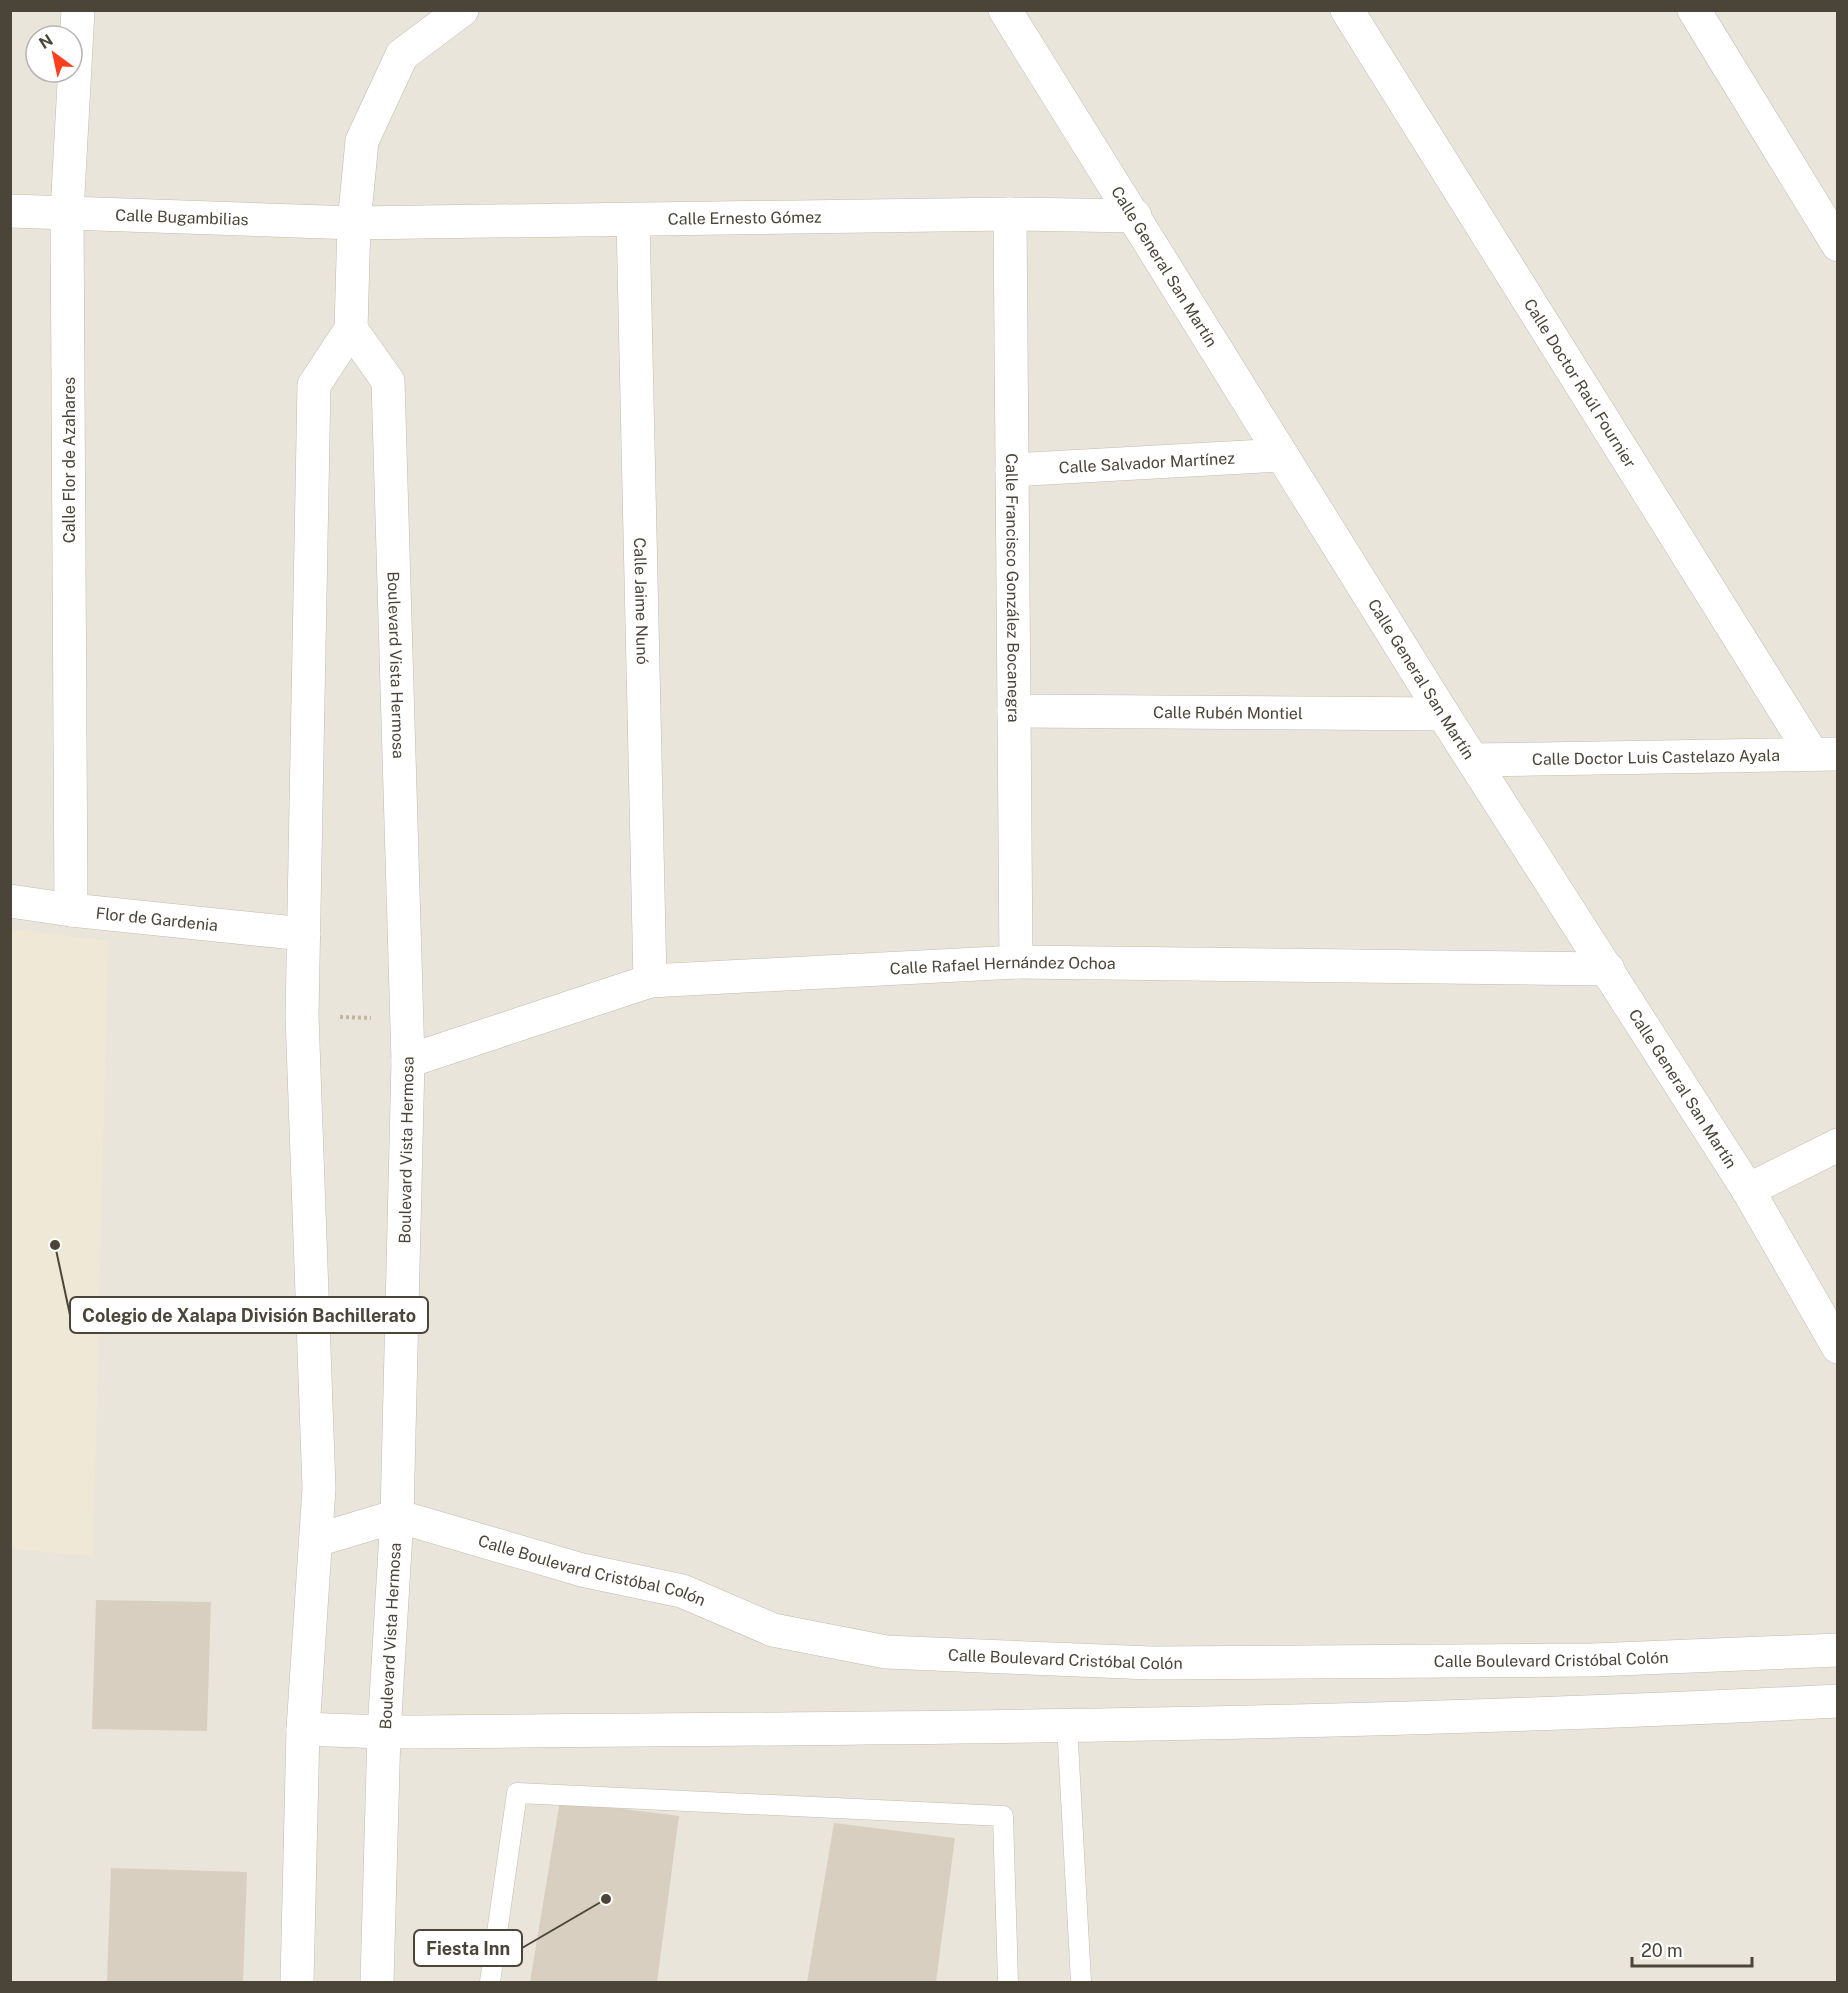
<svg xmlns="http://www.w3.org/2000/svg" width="1848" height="1993" viewBox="0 0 1848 1993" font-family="'Public Sans',sans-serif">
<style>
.residential{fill:#eae5da;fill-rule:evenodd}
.education{fill:#efe8d6}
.building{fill:#d8cfc1}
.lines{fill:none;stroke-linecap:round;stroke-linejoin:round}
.service-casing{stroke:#c2bbae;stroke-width:21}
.minor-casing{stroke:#c2bbae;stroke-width:34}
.tertiary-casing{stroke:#c2bbae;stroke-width:34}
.path{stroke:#c4b79f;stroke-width:4;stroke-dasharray:3 3;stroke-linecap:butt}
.service{stroke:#fff;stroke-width:20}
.minor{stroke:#fff;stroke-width:33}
.tertiary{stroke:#fff;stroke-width:33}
.labels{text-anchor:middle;stroke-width:4.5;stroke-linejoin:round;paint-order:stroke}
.street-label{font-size:16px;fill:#4b4439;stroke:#fff}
.leader{fill:none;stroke:#4b4439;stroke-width:2}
.callout-dot{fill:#4b4439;stroke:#fff;stroke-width:2}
.callout{fill:#fff;stroke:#4b4439;stroke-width:2}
.callout-label{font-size:18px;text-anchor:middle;font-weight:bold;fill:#4b4439}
</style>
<rect width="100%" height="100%" fill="#f6f3ec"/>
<path class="residential" d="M11 11H1837V1982H11ZM36 36H72V72H36Z"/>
<path class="education" d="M10 929 108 941 93 1556 11 1549Z"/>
<path class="building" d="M96 1600 211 1602 207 1731 92 1729Z
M560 1801 679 1816 657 1982H530Z
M834 1823 955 1838 936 1982H807Z
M111 1868 247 1872 243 1982H107Z"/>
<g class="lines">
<defs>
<path id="service" d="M1067 1724 1081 1982
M490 1982 517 1793 1003 1816 1008 1982"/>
<g id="minor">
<path id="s1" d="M1005 10 1443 714 1748 1190 1838 1347"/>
<path id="s2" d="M1347 10 1812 754"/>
<path d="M1694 10 1838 245"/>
<path id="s3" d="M10 211 354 223 1010 214 1135 216"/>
<path id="s4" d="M1010 214 1016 962"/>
<path id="s5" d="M633 220 650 981"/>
<path id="s6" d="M1012 470 1282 455"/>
<path id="s7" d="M1014 711 1443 714"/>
<path id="s8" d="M1474 760 1838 754"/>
<path id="s9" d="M10 901 71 910 304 934"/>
<path d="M71 910 67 212 78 10"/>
<path id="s10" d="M408 1061 650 981 1016 962 1608 969"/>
<path d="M1748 1190 1838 1145"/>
</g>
<g id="tertiary">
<path id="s11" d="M351 329 388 381 408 1061 397 1516 384 1732 377 1982"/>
<path id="s12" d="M317 1540 397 1516 582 1570 682 1591 773 1630 886 1652 1151 1663 1593 1660 1838 1650"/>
<path d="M303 1729 384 1732C869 1729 1354 1726 1838 1701"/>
<path d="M297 1982 303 1729 319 1488 302 1016 314 385 351 329 354 223 362 141 402 55 462 10"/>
</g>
</defs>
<use href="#service" class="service-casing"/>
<use href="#minor" class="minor-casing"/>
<use href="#tertiary" class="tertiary-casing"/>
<path class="path" d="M340 1017 371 1018"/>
<use href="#service" class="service"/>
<use href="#minor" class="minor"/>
<use href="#tertiary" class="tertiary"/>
</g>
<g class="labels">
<g class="street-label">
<text dy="6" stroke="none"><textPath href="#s3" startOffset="172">Calle Bugambilias</textPath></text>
<text dy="6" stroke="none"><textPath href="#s3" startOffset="735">Calle Ernesto Gómez</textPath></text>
<text dy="6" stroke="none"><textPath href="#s1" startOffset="302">Calle General San Martín</textPath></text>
<text dy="6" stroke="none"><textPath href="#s2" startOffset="440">Calle Doctor Raúl Fournier</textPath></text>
<text transform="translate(69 460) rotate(-90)" y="6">Calle Flor de Azahares</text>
<text dy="6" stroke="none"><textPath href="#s6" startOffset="135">Calle Salvador Martínez</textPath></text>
<text dy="6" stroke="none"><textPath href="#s4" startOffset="374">Calle Francisco González Bocanegra</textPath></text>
<text dy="6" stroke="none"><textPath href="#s5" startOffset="381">Calle Jaime Nunó</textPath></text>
<text dy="6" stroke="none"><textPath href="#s11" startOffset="348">Boulevard Vista Hermosa</textPath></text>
<text dy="6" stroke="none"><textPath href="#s1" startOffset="788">Calle General San Martín</textPath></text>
<text dy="6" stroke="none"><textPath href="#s7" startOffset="214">Calle Rubén Montiel</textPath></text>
<text dy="6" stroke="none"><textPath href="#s8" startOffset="182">Calle Doctor Luis Castelazo Ayala</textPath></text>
<text dy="6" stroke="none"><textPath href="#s9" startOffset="148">Flor de Gardenia</textPath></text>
<text dy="6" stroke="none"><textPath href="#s10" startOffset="608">Calle Rafael Hernández Ochoa</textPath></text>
<text dy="6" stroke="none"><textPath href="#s1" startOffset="1274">Calle General San Martín</textPath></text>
<text transform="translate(406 1150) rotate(-89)" y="6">Boulevard Vista Hermosa</text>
<text dy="6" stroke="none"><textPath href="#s12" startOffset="286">Calle Boulevard Cristóbal Colón</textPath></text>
<text transform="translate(390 1636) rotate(-87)" y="6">Boulevard Vista Hermosa</text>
<text dy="6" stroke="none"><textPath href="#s12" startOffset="772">Calle Boulevard Cristóbal Colón</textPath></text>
<text dy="6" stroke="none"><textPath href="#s12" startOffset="1258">Calle Boulevard Cristóbal Colón</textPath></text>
</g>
</g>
<path class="leader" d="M55 1245L70 1315M606 1899L522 1948"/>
<g class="callout-dot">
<circle cx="55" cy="1245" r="6"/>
<circle cx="606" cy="1899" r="6"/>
</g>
<g class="callout">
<rect x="70" y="1297" width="358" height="36" rx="6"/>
<rect x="414" y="1930" width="108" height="36" rx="6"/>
</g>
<g class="callout-label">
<text x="249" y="1322">Colegio de Xalapa División Bachillerato</text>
<text x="468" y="1955">Fiesta Inn</text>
</g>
<rect width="1848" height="1993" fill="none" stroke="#4b4439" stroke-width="24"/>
<g transform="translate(54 54) rotate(327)"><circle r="28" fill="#ffffff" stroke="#b7b4b0" stroke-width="1.5"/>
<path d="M0-4.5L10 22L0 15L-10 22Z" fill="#fc3f1d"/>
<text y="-9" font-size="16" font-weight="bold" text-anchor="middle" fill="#4b4439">N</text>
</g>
<path d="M1632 1957v9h120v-9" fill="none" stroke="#4b4439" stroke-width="3"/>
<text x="1641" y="1957" font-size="18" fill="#4b4439" stroke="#ffffff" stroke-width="4.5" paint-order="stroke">20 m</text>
</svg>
